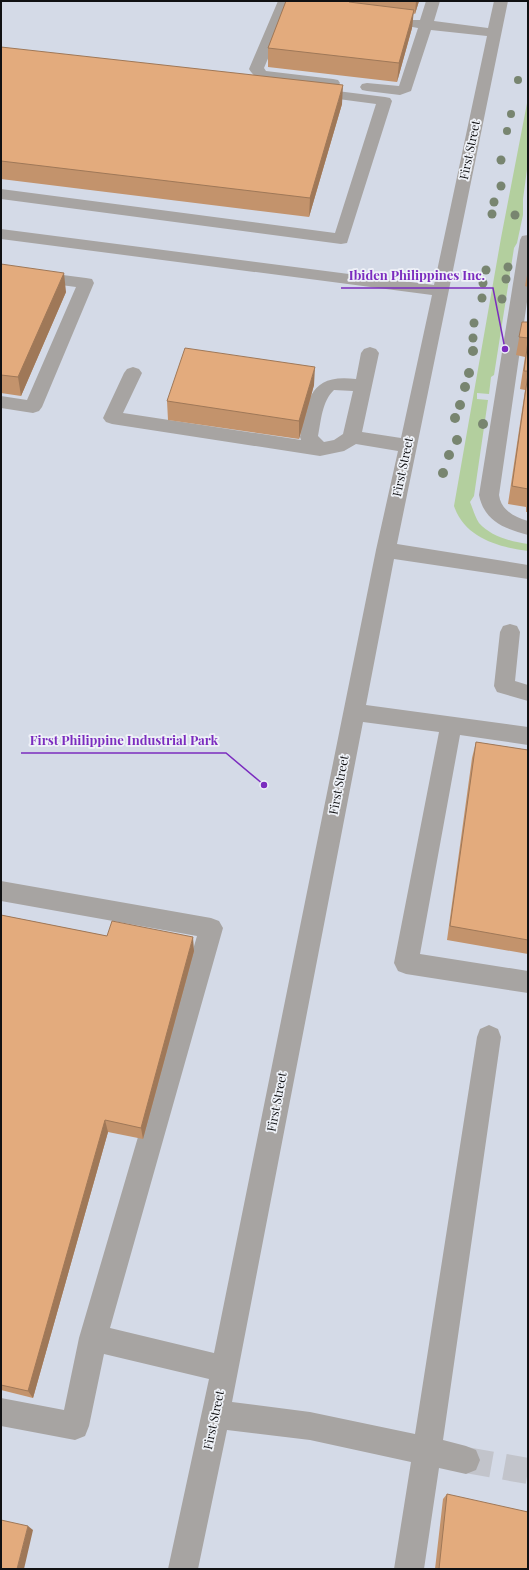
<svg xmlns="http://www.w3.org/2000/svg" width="529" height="1570" viewBox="0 0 529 1570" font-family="'Playfair Display',serif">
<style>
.built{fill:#d4dae7}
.green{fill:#b3cf9e}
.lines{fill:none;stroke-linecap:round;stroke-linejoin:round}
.minor-tunnel{stroke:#c2c4cb;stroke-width:26;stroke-dasharray:26 13;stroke-linecap:butt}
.minor{fill:#a7a4a2;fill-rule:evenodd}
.tree{fill:#788570}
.wall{fill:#c3936c}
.shaded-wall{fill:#9f7858}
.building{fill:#e3ab7d;stroke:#9f7858}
.labels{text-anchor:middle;stroke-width:3.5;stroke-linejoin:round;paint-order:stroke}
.street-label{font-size:12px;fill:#101113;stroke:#eff2f8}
.leader{fill:none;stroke:#7b2cbf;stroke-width:1.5}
.callout-dot{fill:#7b2cbf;stroke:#eff2f8;stroke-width:1.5}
.callout-label{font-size:13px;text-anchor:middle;font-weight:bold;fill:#7b2cbf;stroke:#eff2f8;stroke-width:3.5;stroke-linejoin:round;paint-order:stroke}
</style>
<rect width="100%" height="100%" fill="#e2e4eb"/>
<path class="built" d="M1 1H528V1569H1Z"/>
<path class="green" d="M528 98V162L523 199V215L517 243 514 248 494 375 491 377 489 394 477 393V399L488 400 474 496 470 502C473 509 475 517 479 523 490 536 512 542 528 544V551C498 547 465 538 454 506L501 238Z"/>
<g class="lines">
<path class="minor-tunnel" d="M466 1460 528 1471"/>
<path class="minor" d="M278 1H292L264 68 266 71 333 79 338 80 340 83 338 86 333 87 262 79C256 78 252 74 249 69Z
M426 1H440L434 21 488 28 494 1H508L397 544 528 565V579L394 559 366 705 528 727V745L460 735 420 954 528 971V993L406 974 398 971 394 963 439 732 363 722 232 1402 310 1412 415 1434 477 1037 480 1029 489 1025 498 1029 501 1037 443 1440 466 1446 476 1450 480 1460 476 1470 466 1474 439 1468 424 1569H394L411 1462 310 1440 227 1430 198 1569H168L209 1379 104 1354 89 1426 85 1436 75 1440 1 1426V1398L64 1410 79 1338 197 936 1 901V881L211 918 219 921 223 928 110 1328 214 1353 376 550 398 451 356 444 344 451 320 456 112 424 106 422 103 418 124 373 127 369 133 367 139 369 142 373 123 413 301 440 300 437C308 400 309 373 356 379L361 353 364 349 370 347 376 349 379 353 362 432 401 438 432 295 1 239V229L434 285 487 36 431 30 411 91 400 95 367 91 362 90 360 87 362 84 367 83 399 86 418 28 407 26 405 23 407 20H420ZM334 390 353 391 343 434 334 440 324 442 318 436C321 421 322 401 334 390Z
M313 88 385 97 390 98 392 101 347 243 341 244 1 199V189L335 233 376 104 308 95 306 92 308 89Z
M528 235V295L499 495C501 510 514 517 528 521V535C505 529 484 521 479 495L520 240 522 236Z
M1 267 86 278 92 279 94 283 42 407 39 411 33 413 1 408V396L27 400 76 287 1 277Z
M510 624 517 626 520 632 515 681 528 685V701L497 692 494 686 500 632 503 626Z"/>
</g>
<g class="tree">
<circle cx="518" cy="80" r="4"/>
<circle cx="511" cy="114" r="4"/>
<circle cx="507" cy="131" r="4"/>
<circle cx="501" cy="160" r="4.5"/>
<circle cx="501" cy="186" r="4.5"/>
<circle cx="494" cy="202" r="4.5"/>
<circle cx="492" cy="214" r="4.5"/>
<circle cx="515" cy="215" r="4.5"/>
<circle cx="508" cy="267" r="4.5"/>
<circle cx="486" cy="270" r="4.5"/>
<circle cx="506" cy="279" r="4.5"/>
<circle cx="483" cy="283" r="4.5"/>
<circle cx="482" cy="298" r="4.5"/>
<circle cx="502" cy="299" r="4.5"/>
<circle cx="474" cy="323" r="4.5"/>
<circle cx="473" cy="338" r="4.5"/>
<circle cx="473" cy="351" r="5"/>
<circle cx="469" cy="373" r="5"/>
<circle cx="465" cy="387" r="5"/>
<circle cx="460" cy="405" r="5"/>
<circle cx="455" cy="418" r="5"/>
<circle cx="483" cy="424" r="5"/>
<circle cx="457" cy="440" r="5"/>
<circle cx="449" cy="455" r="5"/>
<circle cx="443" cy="473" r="5"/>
</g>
<path class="wall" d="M286 1H419L415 14 413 13 412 28 397 82 268 67V48Z
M1 47 342 104 309 217 1 179Z
M1 264 66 292 21 396 1 393Z
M528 270V287L525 286Z
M522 322H528V512H526V507L508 504 525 390 520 389 525 357 516 355Z
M314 385 299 439 168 420 167 401Z
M476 742 528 750V954L447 940 472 758Z
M1 915 107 936 194 951 143 1139 108 1132 33 1398 1 1390Z
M447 1494 528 1569H435L443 1499Z"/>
<path class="shaded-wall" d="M416 1H419L415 14Z
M414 10 412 28 397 82 399 63Z
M343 85 342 104 309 217 310 198Z
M64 273 66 292 21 396 18 377Z
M315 367 314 385 299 439V421Z
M193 937 194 951 143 1139 141 1128Z
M105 1120 108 1132 33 1398 28 1391Z
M28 1526 33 1530 24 1569H17Z"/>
<path class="building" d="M286 1H349V2L414 10 399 63 268 48Z
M1 47 343 85 310 198 1 161Z
M1 264 64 273 18 377 1 375Z
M522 322H528V338L519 337Z
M528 341V371H524Z
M185 348 315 367 299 421 167 401Z
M528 374V489L512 486Z
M476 742 528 750V940L450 926Z
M1 915 107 936 112 921 193 937 141 1128 105 1120 28 1391 1 1385Z
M447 1494 528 1512V1569H439Z
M1 1520 28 1526 17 1569H1Z"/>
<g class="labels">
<g class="street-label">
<text transform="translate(470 150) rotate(-78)" y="4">First Street</text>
<text transform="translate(403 467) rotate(-78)" y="4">First Street</text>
<text transform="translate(339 785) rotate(-79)" y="4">First Street</text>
<text transform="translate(277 1102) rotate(-79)" y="4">First Street</text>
<text transform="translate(214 1420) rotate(-78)" y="4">First Street</text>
</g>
</g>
<path class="leader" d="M505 349L493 288H341M264 785L226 753H21"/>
<g class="callout-dot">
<circle cx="505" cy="349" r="4"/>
<circle cx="264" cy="785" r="4"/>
</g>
<g class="callout-label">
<text x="417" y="280">Ibiden Philippines Inc.</text>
<text x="124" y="745">First Philippine Industrial Park</text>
</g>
<rect width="529" height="1570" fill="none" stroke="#101113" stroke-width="4"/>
</svg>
